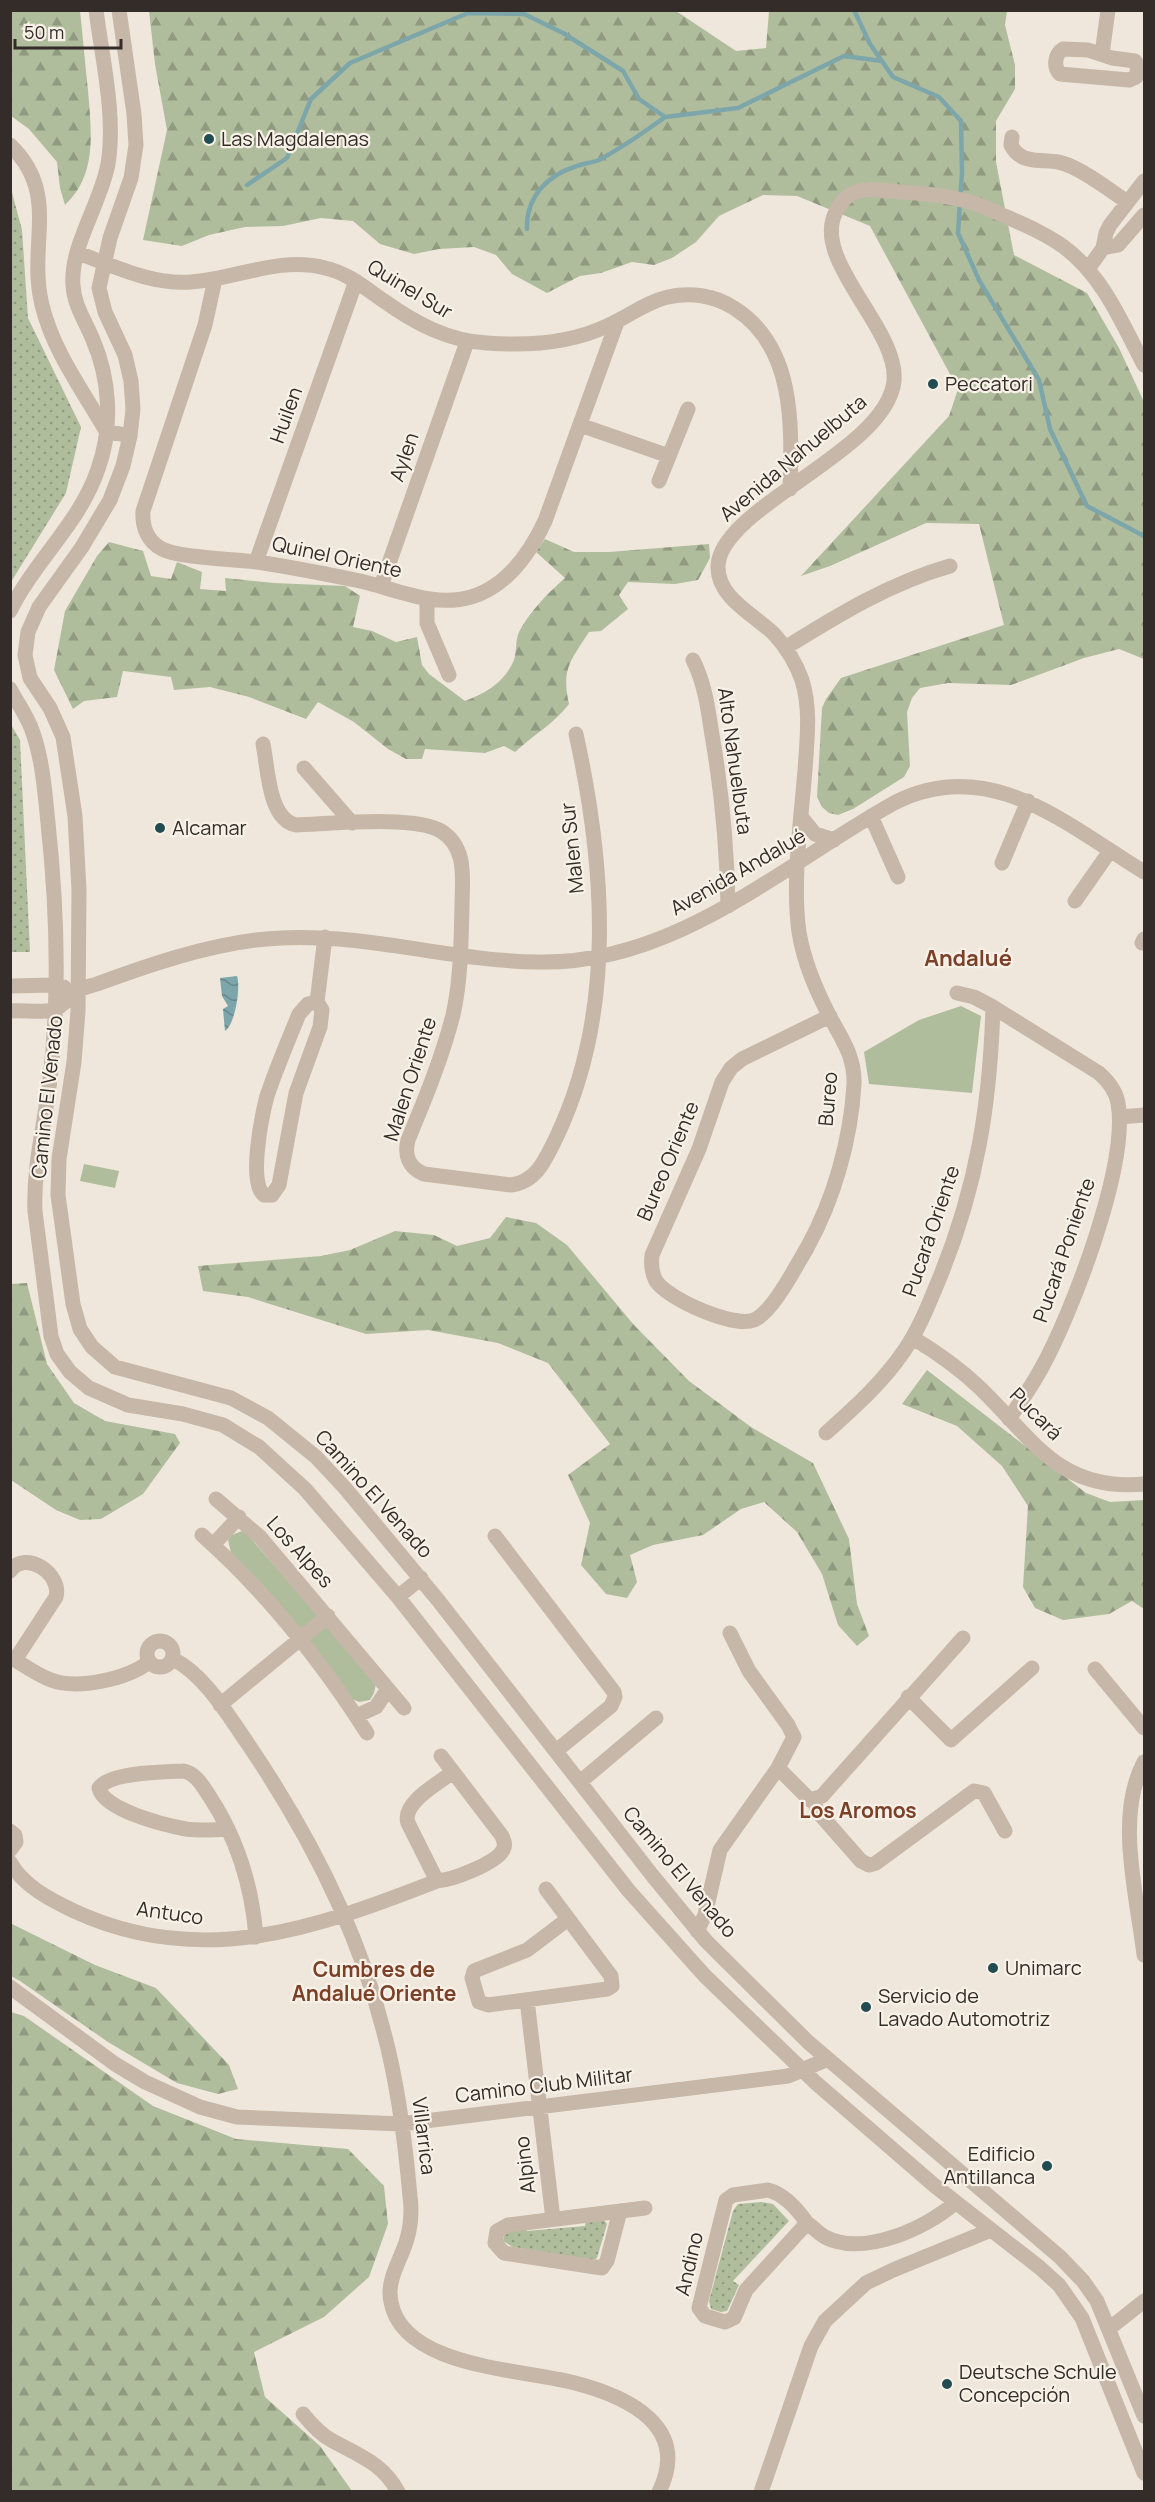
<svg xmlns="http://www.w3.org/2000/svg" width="1155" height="2502" viewBox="0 0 1155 2502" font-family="Manrope,sans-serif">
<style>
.grass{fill:url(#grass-dots)}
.forest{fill:url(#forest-firs)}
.park{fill:#b0bd9d}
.water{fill:url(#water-waves)}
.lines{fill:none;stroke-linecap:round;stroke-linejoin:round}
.stream{stroke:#7da6aa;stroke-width:4.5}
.minor{stroke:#c6b7a8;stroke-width:15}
.poi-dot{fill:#214c52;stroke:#f7f1e7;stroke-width:2}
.labels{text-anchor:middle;stroke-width:4.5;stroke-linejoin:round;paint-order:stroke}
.poi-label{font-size:20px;fill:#342c28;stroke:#f7f1e7;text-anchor:start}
.street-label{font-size:20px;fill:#342c28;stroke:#f7f1e7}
.neighbourhood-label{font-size:21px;font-weight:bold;fill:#7c4028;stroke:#f7f1e7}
.quarter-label{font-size:22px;font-weight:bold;fill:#7c4028;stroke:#f7f1e7}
</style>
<defs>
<pattern id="grass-dots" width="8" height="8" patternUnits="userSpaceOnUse" patternTransform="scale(1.5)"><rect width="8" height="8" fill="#b0bd9d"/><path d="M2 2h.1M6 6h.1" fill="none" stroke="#909a80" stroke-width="1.8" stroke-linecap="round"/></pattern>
<pattern id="forest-firs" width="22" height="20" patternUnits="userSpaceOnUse" patternTransform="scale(1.5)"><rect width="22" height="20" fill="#b0bd9d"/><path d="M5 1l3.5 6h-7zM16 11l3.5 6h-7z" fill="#909a80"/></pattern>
<pattern id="water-waves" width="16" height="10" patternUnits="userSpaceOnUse" patternTransform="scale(1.5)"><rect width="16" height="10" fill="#7da6aa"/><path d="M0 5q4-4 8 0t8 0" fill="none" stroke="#67878a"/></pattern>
</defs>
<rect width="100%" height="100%" fill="#efe7db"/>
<path class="grass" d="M10 185 22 230 28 318 81 427 66 493 11 582Z
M10 723 20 740 30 952H11Z
M762 2202 773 2204 789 2221 733 2281 739 2285 727 2311 721 2312 711 2309 709 2301 733 2211 738 2204Z
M586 2220H604L607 2224 597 2258 592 2261 513 2247 503 2241 504 2235 508 2231 525 2227 527 2231 585 2226Z"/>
<path class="forest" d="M11 10 80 11C83 37 85 64 88 90 91 131 98 174 65 205L60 188 57 162 29 129 11 116Z
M149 11H676L736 51 766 48 769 11H1007L1005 25 1015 65V89L996 121V162L1014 255 1087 293 1119 348 1144 402V659L1119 649 1084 658 1011 685 948 683 920 688 912 698 907 712 910 766 904 777 853 809 838 815 829 813 822 807 817 797 822 708 826 699 841 678 1004 625 979 524 926 523 830 566 801 576 949 416 958 389 870 226 797 196 763 195 719 216 696 242 672 258 654 265 632 262 601 273 580 276 547 293 512 274 496 255 474 247 439 249 414 254 380 244 353 221 321 218 283 226 245 227 209 235 182 246 143 240 167 130 155 64Z
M545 539 574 552H609L709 544 710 558 698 580 675 584 628 582 619 595 628 609 601 631 589 632C571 660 561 669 569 704 554 724 533 735 515 752L504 746 485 753 425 749 422 759H406L388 749 354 722 318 702 306 719 249 697 210 687 174 690 171 677 123 671 117 697 84 701 73 709 54 670 65 611 97 556 109 542 143 551 151 576 171 579 177 562 202 572 200 589 226 591 225 578 274 583 345 586 360 596 353 627 372 631 396 642 417 637 422 665 429 674 465 701C486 693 505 682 514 660 517 651 515 641 519 632 530 611 547 594 565 578L536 552Z
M506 1217 536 1223 567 1245 634 1325 689 1381 751 1427 813 1463 849 1539 857 1604 869 1636 857 1646 838 1625 822 1574 797 1532 764 1502 741 1509 703 1535 653 1545 630 1555 637 1582 627 1598 606 1594 581 1565 590 1523 568 1475 610 1444 548 1363 498 1343 428 1330 366 1334 248 1297 203 1291 198 1266 321 1256 350 1250 395 1231 434 1235 457 1246 490 1238Z
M27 1283 47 1364 74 1403 105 1421 175 1434 180 1443 143 1494 101 1519 80 1520 56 1510 11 1480V1284Z
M927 1370 1086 1493 1110 1502 1144 1500V1609L1132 1601 1109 1614 1063 1620 1035 1608 1023 1587 1028 1506 1002 1466 957 1426 902 1404Z
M10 1923 95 1965 156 1988 229 2065 238 2089 218 2094 177 2083 108 2042 20 1981 11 1976Z
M11 2012 24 2016 153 2106 236 2139 348 2149 384 2186 388 2224 369 2277 324 2317 254 2352 265 2397 320 2446 352 2491H11Z"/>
<path class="park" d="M961 1006 981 1016 972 1093 869 1084 864 1052 919 1020Z
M84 1164 119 1171 115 1188 80 1181Z
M242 1531 248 1535 374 1680 376 1684 374 1693 370 1700 359 1702 352 1699 231 1553 228 1540 232 1535Z"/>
<path class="water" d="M237 976C241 987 235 1025 225 1031L223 1009 228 1006 222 996 220 978Z"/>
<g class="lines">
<path class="stream" d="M854 10 870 44 893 77 939 97 961 121 962 172 958 233 979 280 1039 380 1050 429 1087 506 1144 536
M247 185 287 158 311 99 350 63 468 13 524 14 563 33 623 71 639 99 665 117 738 108 844 56 882 61
M527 229C526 197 547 175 577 166 584 163 592 163 599 160 623 147 643 133 665 117"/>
<path class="minor" d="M119 10 134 114 136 145 131 178 110 238 99 288 105 312 125 355 131 381 133 409 130 436 123 466 110 500 82 547 39 607 28 632 25 655 30 678 50 708 63 737 75 816 79 890 78 1011 74 1062 59 1159 58 1195 73 1304 80 1329 92 1347 115 1367 231 1398 268 1418 316 1457 345 1488 438 1600 652 1875 706 1941 808 2042 1060 2257 1083 2281 1097 2301 1144 2416
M1063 49 1088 50 1112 58 1135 61 1138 66 1136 77 1129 80 1060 74C1053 67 1055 54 1063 49Z
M1102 54 1108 10
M1012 137 1011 145C1021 166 1044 158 1062 163 1081 168 1110 190 1127 202
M10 145C61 194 27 244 42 305 53 351 83 391 106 431L130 436
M1103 248 1118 245 1144 215
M78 253C114 266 151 285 191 282 236 279 279 256 325 268 348 273 365 288 384 301 415 323 448 341 487 343 526 346 571 343 607 326 628 317 646 302 668 297 690 292 714 295 734 308 795 346 792 425 790 489
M1088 269 1103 248 1106 233 1110 225 1144 181
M215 279 205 325 143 511C142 526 147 541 162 549 180 558 233 559 257 562 291 567 326 574 360 581 396 589 434 608 471 597 508 586 530 553 545 521L617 322
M580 425 669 456
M659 481 688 409
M256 562 356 281
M381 586 467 342
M427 599V623L449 675
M10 611C35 560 80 523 98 469 113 428 110 379 93 340 86 322 74 306 73 285 70 246 101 203 108 164 116 116 102 58 96 10
M785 648C838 615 890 583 950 566
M693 660C705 684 708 709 712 735 722 792 727 848 728 906
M10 689C18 704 28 717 33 733 43 762 45 794 48 823 57 907 60 995 50 1079 45 1123 33 1166 35 1211L51 1336 57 1354 70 1372 89 1388 128 1405 183 1414 223 1425 259 1447 305 1489 398 1597 629 1891 705 1976 816 2083 935 2186 1039 2267 1059 2285 1082 2318 1144 2473
M263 744C268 767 268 819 296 825 329 824 415 815 441 831 468 848 462 879 462 906 461 943 461 979 453 1015 442 1058 425 1099 408 1140 404 1155 409 1168 424 1174L511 1185C537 1182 546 1158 556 1138 616 1013 605 866 576 734
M304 768 352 823
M871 816 898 877
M802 818 815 834 834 840
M1002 863 1028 801
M1075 901 1110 851
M1142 943 1144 939
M10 986 55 985 64 987
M957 993 974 997 993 1007 1099 1073C1108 1081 1116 1091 1118 1103 1129 1165 1072 1313 1041 1369 1032 1386 1020 1402 1009 1419
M317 1002 322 1010 320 1027 296 1093 279 1185 272 1195H264C248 1183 262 1115 267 1096 276 1069 288 1041 299 1014L308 1004 317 1002 325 937
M10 1011C23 1010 41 1013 53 1010 63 1007 70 995 79 990 85 987 91 986 97 984 149 965 201 947 256 940 352 928 443 961 538 962 675 965 781 866 894 803 989 754 1067 825 1144 872
M830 1016 742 1059 731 1068 722 1082 699 1149 652 1255C651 1264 651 1272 656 1281 668 1299 733 1328 754 1320 773 1312 796 1266 807 1248 834 1199 851 1139 854 1084 855 1057 842 1039 830 1017 816 990 804 963 799 932 792 883 801 820 805 770 807 740 811 709 802 680 796 663 786 647 774 634 755 615 717 598 718 566 720 507 887 451 894 381 899 327 806 257 838 208 846 194 860 188 876 190 912 193 959 194 991 210 1015 221 1042 231 1064 247 1103 276 1122 323 1144 365
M1120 1117 1144 1115
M913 1338C936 1352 959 1368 979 1387 1033 1439 1059 1492 1144 1484
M826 1433C854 1408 883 1382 904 1351 920 1328 929 1303 940 1277 977 1186 990 1105 993 1007
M216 1499 260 1537 404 1708
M202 1535C266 1592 321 1661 367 1733
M495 1536 614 1692 615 1697 611 1706 556 1751
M213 1545 239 1517
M10 1571C26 1549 62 1574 56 1597L15 1660
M398 1597 421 1578
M147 1654a13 13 0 1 1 26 0a13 13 0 1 1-26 0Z
M10 1657C24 1665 37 1675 51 1680 78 1690 127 1679 149 1662
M173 1659C205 1675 228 1715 248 1744 307 1831 357 1927 383 2029 398 2083 405 2140 410 2196 412 2211 411 2225 407 2239 401 2260 386 2280 391 2302 403 2368 523 2369 575 2383 629 2397 691 2427 659 2492
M1095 1669 1144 1728
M908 1697 951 1740 1032 1668
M220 1705 328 1616
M356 1716 376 1707 388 1689
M1144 1762C1115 1816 1137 1895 1144 1955
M778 1768 810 1800 822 1796 963 1638
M580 1782 656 1718
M813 1799 818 1812 861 1861 869 1865 876 1863 974 1791 984 1793 1005 1831
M228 1829C214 1830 200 1831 186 1829 164 1825 104 1810 99 1788 110 1772 165 1772 184 1771 197 1774 203 1787 210 1797 238 1840 252 1886 256 1937
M10 1831 15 1835 16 1842 10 1850
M10 1862C23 1886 51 1900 74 1911 202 1970 316 1928 437 1881 452 1880 495 1864 503 1850 506 1845 504 1841 502 1836L441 1756
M437 1881 408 1823C401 1803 439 1783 453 1772
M546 1889 611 1976 612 1986 607 1989 488 2005 479 2002 472 1978 474 1971 527 1950 568 1919
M697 1931 705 1915 720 1850 778 1768 794 1737 788 1725 749 1671 730 1633
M10 1987 115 2064 145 2082 200 2107 237 2117 401 2124 788 2076 828 2059
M527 2000 553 2219
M768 2190C784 2194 798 2210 807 2223L746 2290 734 2318 725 2322 705 2316 699 2308 726 2200 733 2195Z
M620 2211 607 2261 602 2268 504 2253 495 2243 497 2231 508 2225 645 2208
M807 2223C813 2227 819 2234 825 2237 864 2257 926 2228 955 2203
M1110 2328 1144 2301
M303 2414C311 2424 320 2434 331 2440 358 2455 383 2463 398 2492
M761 2492 811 2346 825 2321 866 2283 893 2270 991 2230"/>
</g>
<g class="poi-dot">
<circle cx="209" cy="139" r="6"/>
<circle cx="933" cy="384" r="6"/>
<circle cx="160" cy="828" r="6"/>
<circle cx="993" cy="1968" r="6"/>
<circle cx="866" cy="2007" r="6"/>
<circle cx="1047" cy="2166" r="6"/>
<circle cx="947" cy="2384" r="6"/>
</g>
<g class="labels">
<g class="poi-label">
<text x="221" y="146">Las Magdalenas</text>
<text x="945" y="391">Peccatori</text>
<text x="172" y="835">Alcamar</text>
<text x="1005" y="1975">Unimarc</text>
<text x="878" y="2003">Servicio de<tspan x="878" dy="23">Lavado Automotriz</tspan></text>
<text x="1035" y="2161" text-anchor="end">Edificio<tspan x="1035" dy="23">Antillanca</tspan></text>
<text x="959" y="2379">Deutsche Schule<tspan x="959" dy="23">Concepción</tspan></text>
</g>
<g class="street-label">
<text transform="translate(410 289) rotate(31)" y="7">Quinel Sur</text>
<text transform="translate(286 415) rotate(-70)" y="7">Huilen</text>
<text transform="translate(404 457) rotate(-71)" y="7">Aylen</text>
<text transform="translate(793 458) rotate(-40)" y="7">Avenida Nahuelbuta</text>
<text transform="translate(337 557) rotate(12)" y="7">Quinel Oriente</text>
<text transform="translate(735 761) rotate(82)" y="7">Alto Nahuelbuta</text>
<text transform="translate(572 848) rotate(-96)" y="7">Malen Sur</text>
<text transform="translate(738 872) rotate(-30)" y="7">Avenida Andalué</text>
<text transform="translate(410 1079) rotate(-72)" y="7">Malen Oriente</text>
<text transform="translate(47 1097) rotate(-84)" y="7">Camino El Venado</text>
<text transform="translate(828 1099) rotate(-85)" y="7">Bureo</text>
<text transform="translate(668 1161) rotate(-67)" y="7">Bureo Oriente</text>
<text transform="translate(931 1231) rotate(-71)" y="7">Pucará Oriente</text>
<text transform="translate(1064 1250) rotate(-71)" y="7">Pucará Poniente</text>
<text transform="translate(1036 1414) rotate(45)" y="7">Pucará</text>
<text transform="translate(374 1494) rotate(48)" y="7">Camino El Venado</text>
<text transform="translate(300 1552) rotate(48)" y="7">Los Alpes</text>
<text transform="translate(680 1872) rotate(50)" y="7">Camino El Venado</text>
<text transform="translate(170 1913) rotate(8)" y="7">Antuco</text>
<text transform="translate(544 2085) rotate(-7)" y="7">Camino Club Militar</text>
<text transform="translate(424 2136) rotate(83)" y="7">Villarrica</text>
<text transform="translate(525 2165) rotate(-97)" y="7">Alpino</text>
<text transform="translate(689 2264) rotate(-77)" y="7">Andino</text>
</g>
<g class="neighbourhood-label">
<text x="858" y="1818">Los Aromos</text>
<text x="374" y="1977">Cumbres de<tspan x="374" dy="24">Andalué Oriente</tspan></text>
</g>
<g class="quarter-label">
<text x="968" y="966">Andalué</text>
</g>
</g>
<rect width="1155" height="2502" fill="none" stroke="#342c28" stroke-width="24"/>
<path d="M15 39v9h106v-9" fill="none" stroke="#342c28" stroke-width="3"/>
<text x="24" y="39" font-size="18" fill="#342c28" stroke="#f7f1e7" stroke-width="4.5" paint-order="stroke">50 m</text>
</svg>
